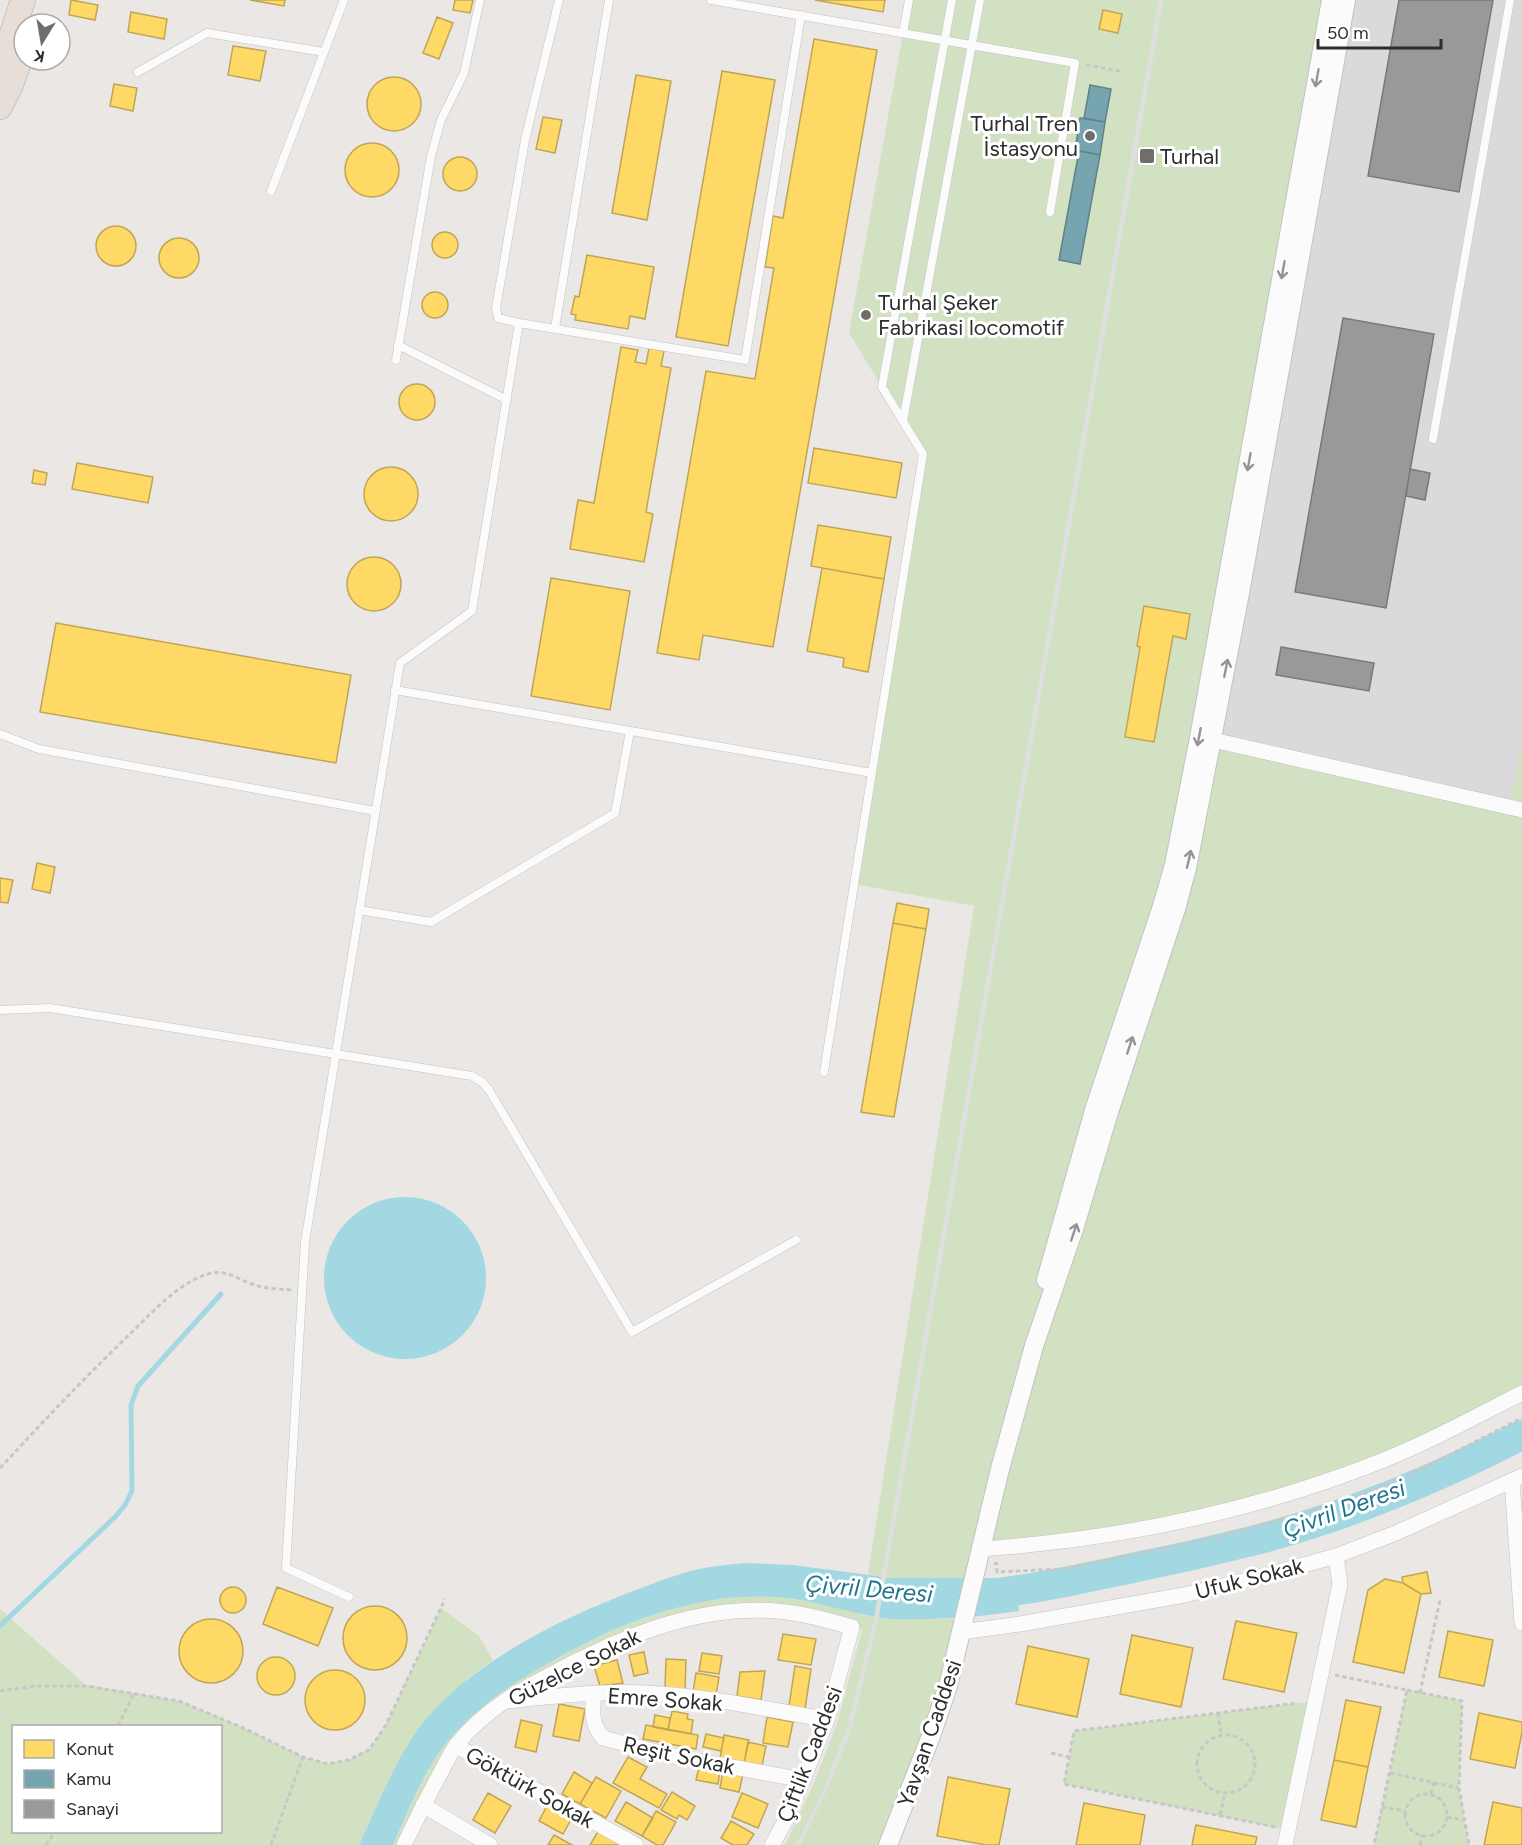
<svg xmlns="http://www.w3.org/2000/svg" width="1522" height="1845" viewBox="0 0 1522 1845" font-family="Figtree,sans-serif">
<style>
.industrial{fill:#dbd9db}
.green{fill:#d2e1c2;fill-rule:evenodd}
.water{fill:#a2d8e2}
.homes{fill:#ffd966;stroke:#c0a555;stroke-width:1.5}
.public{fill:#76a5af;stroke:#608188;stroke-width:1.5}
.industry{fill:#999;stroke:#797979;stroke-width:1.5}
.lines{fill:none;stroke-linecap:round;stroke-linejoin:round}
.stream{stroke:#a2d8e2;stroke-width:5}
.river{stroke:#a2d8e2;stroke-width:30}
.service-casing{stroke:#c3c2c2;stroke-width:9}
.minor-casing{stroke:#c3c2c2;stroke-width:16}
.tertiary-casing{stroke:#c3c2c2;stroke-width:20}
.trunk-casing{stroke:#c6c4c3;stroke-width:26}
.path{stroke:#c7c7c7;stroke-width:3;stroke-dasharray:4.5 3;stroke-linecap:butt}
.service{stroke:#fcfbfb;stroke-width:8}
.minor{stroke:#fcfbfb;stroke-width:15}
.tertiary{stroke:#fcfbfb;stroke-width:18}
.trunk{stroke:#e6ded7;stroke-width:24}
.rail{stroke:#dfdfe0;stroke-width:4.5}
.oneway{stroke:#949494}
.poi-dot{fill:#6f6e6d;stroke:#fff;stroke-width:2}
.labels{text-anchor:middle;stroke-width:6;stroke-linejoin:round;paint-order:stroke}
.poi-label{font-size:22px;fill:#2d2d2d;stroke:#fff;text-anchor:start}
.street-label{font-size:22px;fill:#2d2d2d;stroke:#fff}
.water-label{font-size:24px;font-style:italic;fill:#1f748f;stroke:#fff}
</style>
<rect width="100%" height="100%" fill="#eae7e5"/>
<path class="industrial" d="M1346 0H1522V743L1509 807 1213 740Z"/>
<path class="green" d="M909 0H1331L1199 737 1509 807 1522 743V1393L1433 1438 1244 1506 980 1549 973 1579 893 1578 868 1574 974 906 854 884 923 454 849 333Z
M749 1596 778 1597 819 1603 863 1615 886 1619H964L888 1845H785L814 1783 837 1723 862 1630 813 1617 776 1611 635 1635 478 1722 404 1845H393C409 1809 423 1771 448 1741 488 1692 545 1662 601 1636 627 1624 653 1613 682 1606 704 1600 727 1598 749 1596Z
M441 1608 479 1636 493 1660 469 1677 397 1765 359 1845H0V1609L86 1685 179 1701 241 1727 303 1757 328 1764 348 1760 369 1750 386 1725ZM14 1726H220V1832H14Z
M1407 1690 1462 1701 1459 1788 1469 1845H1374Z
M1315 1701 1288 1830 1064 1784 1074 1731Z"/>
<path class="water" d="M324 1278a81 81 0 1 1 162 0a81 81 0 1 1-162 0Z
M746 1563 792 1565 893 1578H1015L1019 1611C984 1616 950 1619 915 1619 904 1619 893 1620 883 1618 847 1613 813 1599 776 1597 696 1592 621 1622 552 1661 513 1683 477 1706 448 1741 423 1771 409 1809 393 1845H359C379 1803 396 1757 425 1720 475 1660 564 1617 636 1590 660 1581 684 1571 710 1567 722 1565 734 1564 746 1563Z"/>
<path class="homes" d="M71 0 98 5 95 20 69 15Z
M250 0H285L284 6Z
M455 0H473L470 13 453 10Z
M815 0H885L883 12Z
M1103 10 1122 14 1118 33 1099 29Z
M131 12 167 19 164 39 128 32Z
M437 17 453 23 439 59 423 53Z
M814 39 877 50 773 647 703 635 699 660 657 653 706 371 755 379 774 268 765 267 773 216 783 218Z
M233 46 266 51 260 81 228 75Z
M722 71 775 80 728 346 676 337Z
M636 75 671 81 647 220 612 213Z
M367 104a27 27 0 1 1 54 0a27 27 0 1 1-54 0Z
M114 84 137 88 133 111 110 106Z
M543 117 562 120 555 153 536 149Z
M345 170a27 27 0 1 1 54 0a27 27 0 1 1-54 0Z
M443 174a17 17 0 1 1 34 0a17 17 0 1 1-34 0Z
M96 246a20 20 0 1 1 40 0a20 20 0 1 1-40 0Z
M432 245a13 13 0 1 1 26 0a13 13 0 1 1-26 0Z
M159 258a20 20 0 1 1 40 0a20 20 0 1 1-40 0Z
M587 255 654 267 645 319 630 316 628 329 575 320 576 315 571 314 575 296 579 297Z
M422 305a13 13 0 1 1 26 0a13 13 0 1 1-26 0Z
M621 347 638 350 635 362 646 364 649 348 664 351 661 366 671 368 646 512 653 514 644 562 570 549 578 500 594 503Z
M399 402a18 18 0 1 1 36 0a18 18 0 1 1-36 0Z
M814 448 902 463 896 498 808 483Z
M77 463 153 477 148 503 72 489Z
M364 494a27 27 0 1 1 54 0a27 27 0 1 1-54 0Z
M34 470 47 473 45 485 32 483Z
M818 525 891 537 884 579 811 566Z
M347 584a27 27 0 1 1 54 0a27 27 0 1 1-54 0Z
M822 568 884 579 868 672 843 667 844 658 807 651Z
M551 578 630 591 610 710 531 696Z
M1144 606 1190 614 1186 639 1173 636 1154 742 1125 737 1140 647 1137 646Z
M56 623 351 675 336 763 40 712Z
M37 863 55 867 50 893 32 889Z
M0 878 13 880 8 903 0 902Z
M897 903 929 909 926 929 893 923Z
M893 923 926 929 894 1117 861 1112Z
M1427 1572 1431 1593 1421 1594 1403 1583 1402 1577Z
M1385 1579 1403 1583 1421 1594 1404 1673 1353 1662 1368 1590Z
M277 1587 333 1608 318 1646 263 1624Z
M220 1600a13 13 0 1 1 26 0a13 13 0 1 1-26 0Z
M343 1638a32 32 0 1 1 64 0a32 32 0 1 1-64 0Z
M179 1651a32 32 0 1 1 64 0a32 32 0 1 1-64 0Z
M1236 1621 1297 1633 1284 1692 1223 1679Z
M1448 1631 1493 1640 1484 1686 1439 1677Z
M783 1634 816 1639 811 1665 778 1660Z
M1132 1635 1193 1648 1181 1707 1120 1694Z
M1028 1646 1089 1659 1077 1717 1016 1704Z
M644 1652 648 1673 634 1676 629 1655Z
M702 1653 722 1656 719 1674 699 1671Z
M257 1676a19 19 0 1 1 38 0a19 19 0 1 1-38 0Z
M666 1659 686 1660 685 1690 665 1689Z
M617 1660 623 1683 600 1686 594 1666Z
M795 1666 811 1669 805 1709 789 1706Z
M305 1700a30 30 0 1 1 60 0a30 30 0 1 1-60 0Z
M765 1671 761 1700 737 1696 740 1672Z
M696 1673 719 1677 716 1695 693 1692Z
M1346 1700 1381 1707 1368 1767 1334 1760Z
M559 1704 585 1709 579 1741 553 1736Z
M672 1711 688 1714 687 1719 693 1720 691 1734 668 1730Z
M1479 1713 1522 1722V1732L1515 1768 1470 1759Z
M655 1715 670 1718 668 1730 653 1727Z
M767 1717 793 1722 788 1747 763 1743Z
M521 1720 542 1725 536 1752 515 1747Z
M646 1725 698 1735 696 1749 643 1739Z
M706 1734 724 1738 721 1751 703 1747Z
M724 1735 749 1740 744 1763 720 1759Z
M748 1742 766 1746 762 1766 744 1763Z
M628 1757 647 1767 640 1779 667 1794 659 1808 613 1783Z
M1334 1760 1368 1767 1356 1827 1321 1820Z
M699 1767 720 1771 718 1784 696 1780Z
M723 1770 743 1774 739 1792 720 1788Z
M574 1772 592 1783 580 1804 562 1794Z
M596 1777 621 1791 606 1818 580 1804Z
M948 1777 1010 1789 999 1845H986L937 1836Z
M672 1792 695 1806 687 1820 679 1815 677 1819 661 1810Z
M488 1793 511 1806 495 1833 473 1820Z
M742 1793 768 1804 758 1828 732 1817Z
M549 1802 573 1816 563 1834 539 1821Z
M626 1802 653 1818 642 1836 615 1821Z
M1493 1802 1522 1808V1845H1484Z
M1084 1803 1145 1815 1140 1845H1076Z
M656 1811 676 1822 663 1845H657L642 1836Z
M731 1821 754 1834 747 1845H733L721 1838Z
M1196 1825 1257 1837 1255 1845H1192Z
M599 1830 627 1845H590Z
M554 1835 572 1845H548Z"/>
<path class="public" d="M1090 85 1111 89 1105 122 1084 118Z
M1080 118 1105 122 1100 155 1075 150Z
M1079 151 1100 155 1080 264 1059 260Z"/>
<path class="industry" d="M1399 0H1493L1459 192 1368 176Z
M1343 318 1434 334 1386 608 1295 592Z
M1410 469 1430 473 1425 500 1406 496Z
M1281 647 1374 663 1369 691 1276 675Z"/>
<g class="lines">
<path class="stream" d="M0 1626 115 1517 125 1505 132 1491 131 1405 138 1386 221 1294"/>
<path class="river" d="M975 1595C1028 1591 1080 1579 1132 1568 1172 1560 1212 1551 1252 1541 1345 1517 1436 1479 1522 1435"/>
<defs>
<path id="service" d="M711 0 1075 63 1050 212
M903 33 909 0
M138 72 207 33 324 52
M271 191 344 0
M519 323 498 318 496 308 525 140 559 0
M555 328 609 0
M398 345 507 400
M396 360 431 156 441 120 464 73 480 0
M903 421 980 0
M1433 439 1510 0
M395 690 872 773
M0 734 39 749 375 811
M359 910 431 922 615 813 630 731
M0 1010 50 1008 472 1076 482 1082 489 1090 632 1332 796 1240
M824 1072 923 454 882 387 952 0
M349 1597 286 1568 305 1242 400 663 472 611 519 323 745 360 801 15"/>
<path id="minor" d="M1213 740 1522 810
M1512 1481 1522 1623
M980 1549C1112 1540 1242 1514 1366 1467 1420 1447 1471 1419 1522 1393
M961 1632 1020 1624 1184 1595 1264 1576 1336 1556 1396 1533 1522 1476
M594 1693C592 1711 591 1724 603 1738L668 1755 803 1780
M508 1701C554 1696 600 1691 645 1693 706 1696 768 1709 827 1720
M456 1746 636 1845
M423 1805 490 1845
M404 1845C416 1820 428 1796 441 1772 446 1763 451 1752 457 1744 488 1707 521 1690 563 1668 629 1634 701 1605 776 1611 802 1613 827 1620 852 1627L827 1720 788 1816 772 1845
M1285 1845 1340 1584 1336 1556"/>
<path id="tertiary" d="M1046 1280 1095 1107 1162 906 1174 865 1199 738 1331 0
M888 1845 931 1736 948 1686 1000 1469 1034 1346 1075 1226 1109 1112 1176 909 1187 868 1240 593 1346 0"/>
<path id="trunk" d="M0 71 23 0
M0 107 10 87 22 54"/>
</defs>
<use href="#service" class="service-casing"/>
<use href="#minor" class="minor-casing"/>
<use href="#tertiary" class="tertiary-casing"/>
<use href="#trunk" class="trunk-casing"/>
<path class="path" d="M1086 65 1120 71
M0 1468C42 1423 83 1379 128 1336 150 1315 181 1279 212 1273 229 1270 240 1281 255 1285 267 1289 280 1289 292 1290
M994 1563 997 1564V1572L1062 1569 1218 1537 1347 1501 1414 1473 1522 1418
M1335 1675 1407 1690 1374 1845
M1407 1690 1462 1701 1459 1788 1469 1845
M0 1691 36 1686H86L179 1701 241 1727 303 1757 328 1764 348 1760 369 1750 386 1725 445 1599
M1420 1693 1440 1600
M1218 1713 1221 1734
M118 1726 134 1693
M1197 1764a29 29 0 1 1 58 0a29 29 0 1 1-58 0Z
M1051 1753 1069 1757
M1390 1773 1458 1788
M1431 1794 1434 1782
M1405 1815a21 21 0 1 1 42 0a21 21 0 1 1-42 0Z
M1382 1807 1405 1811
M1220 1815 1225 1794
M1447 1817 1465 1820
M1275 1827 1064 1784 1074 1731 1298 1703
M46 1845 55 1832
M271 1845 303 1757
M1420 1845 1422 1835"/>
<use href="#service" class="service"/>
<use href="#minor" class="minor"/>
<use href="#tertiary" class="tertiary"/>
<use href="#trunk" class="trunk"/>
<path class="rail" d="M798 1845 826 1788 850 1726 876 1620 1161 0"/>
</g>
<defs><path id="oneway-shaft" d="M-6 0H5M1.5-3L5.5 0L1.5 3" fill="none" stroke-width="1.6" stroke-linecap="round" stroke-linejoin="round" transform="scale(1.5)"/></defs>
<g class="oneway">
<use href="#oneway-shaft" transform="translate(1317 78) rotate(100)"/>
<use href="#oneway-shaft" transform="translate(1283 270) rotate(100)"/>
<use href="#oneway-shaft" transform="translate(1249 462) rotate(100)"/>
<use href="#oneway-shaft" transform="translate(1226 668) rotate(-79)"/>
<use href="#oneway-shaft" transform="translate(1199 737) rotate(101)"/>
<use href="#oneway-shaft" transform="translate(1189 859) rotate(-77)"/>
<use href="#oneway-shaft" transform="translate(1130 1045) rotate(-72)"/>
<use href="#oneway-shaft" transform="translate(1074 1232) rotate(-72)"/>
</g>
<g class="poi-dot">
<circle cx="1090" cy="136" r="6"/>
<rect x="1139" y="148" width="16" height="16" rx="3"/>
<circle cx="866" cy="315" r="6"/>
</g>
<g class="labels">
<g class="poi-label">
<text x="1078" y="131" text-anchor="end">Turhal Tren<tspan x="1078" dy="25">İstasyonu</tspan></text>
<text x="1160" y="164">Turhal</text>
<text x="878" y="310">Turhal Şeker<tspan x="878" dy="25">Fabrikasi locomotif</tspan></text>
</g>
<g class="street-label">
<text transform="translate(1249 1578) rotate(-14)" y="8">Ufuk Sokak</text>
<text transform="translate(574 1667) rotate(-27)" y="8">Güzelce Sokak</text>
<text transform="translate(665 1699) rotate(4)" y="8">Emre Sokak</text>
<text transform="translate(929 1733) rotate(-71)" y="8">Yavşan Caddesi</text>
<text transform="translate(809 1754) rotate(-69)" y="8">Çiftlik Caddesi</text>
<text transform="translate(679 1755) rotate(12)" y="8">Reşit Sokak</text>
<text transform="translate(530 1787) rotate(29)" y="8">Göktürk Sokak</text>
</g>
<g class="water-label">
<text transform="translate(1344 1509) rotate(-20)" y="8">Çivril Deresi</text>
<text transform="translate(869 1589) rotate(5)" y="8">Çivril Deresi</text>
</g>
</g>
<rect x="12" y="1725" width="210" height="108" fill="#ffffff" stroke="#ababab" stroke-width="1.5"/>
<rect x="24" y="1740" width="30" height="18" fill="#ffd966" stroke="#ababab" stroke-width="1.5"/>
<text x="66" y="1755" font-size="18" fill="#2d2d2d">Konut</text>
<rect x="24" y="1770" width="30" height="18" fill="#76a5af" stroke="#ababab" stroke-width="1.5"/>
<text x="66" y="1785" font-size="18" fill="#2d2d2d">Kamu</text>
<rect x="24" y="1800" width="30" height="18" fill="#999999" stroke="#ababab" stroke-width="1.5"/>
<text x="66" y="1815" font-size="18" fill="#2d2d2d">Sanayi</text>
<g transform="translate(42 42) rotate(191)"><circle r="28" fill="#ffffff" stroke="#ababab" stroke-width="1.5"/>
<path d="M0-4.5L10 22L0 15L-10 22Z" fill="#6f6e6d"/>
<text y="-9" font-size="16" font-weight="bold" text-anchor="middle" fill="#2d2d2d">K</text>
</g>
<path d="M1318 39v9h123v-9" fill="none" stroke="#2d2d2d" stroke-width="3"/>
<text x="1327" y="39" font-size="18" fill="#2d2d2d" stroke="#ffffff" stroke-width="4.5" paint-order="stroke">50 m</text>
</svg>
